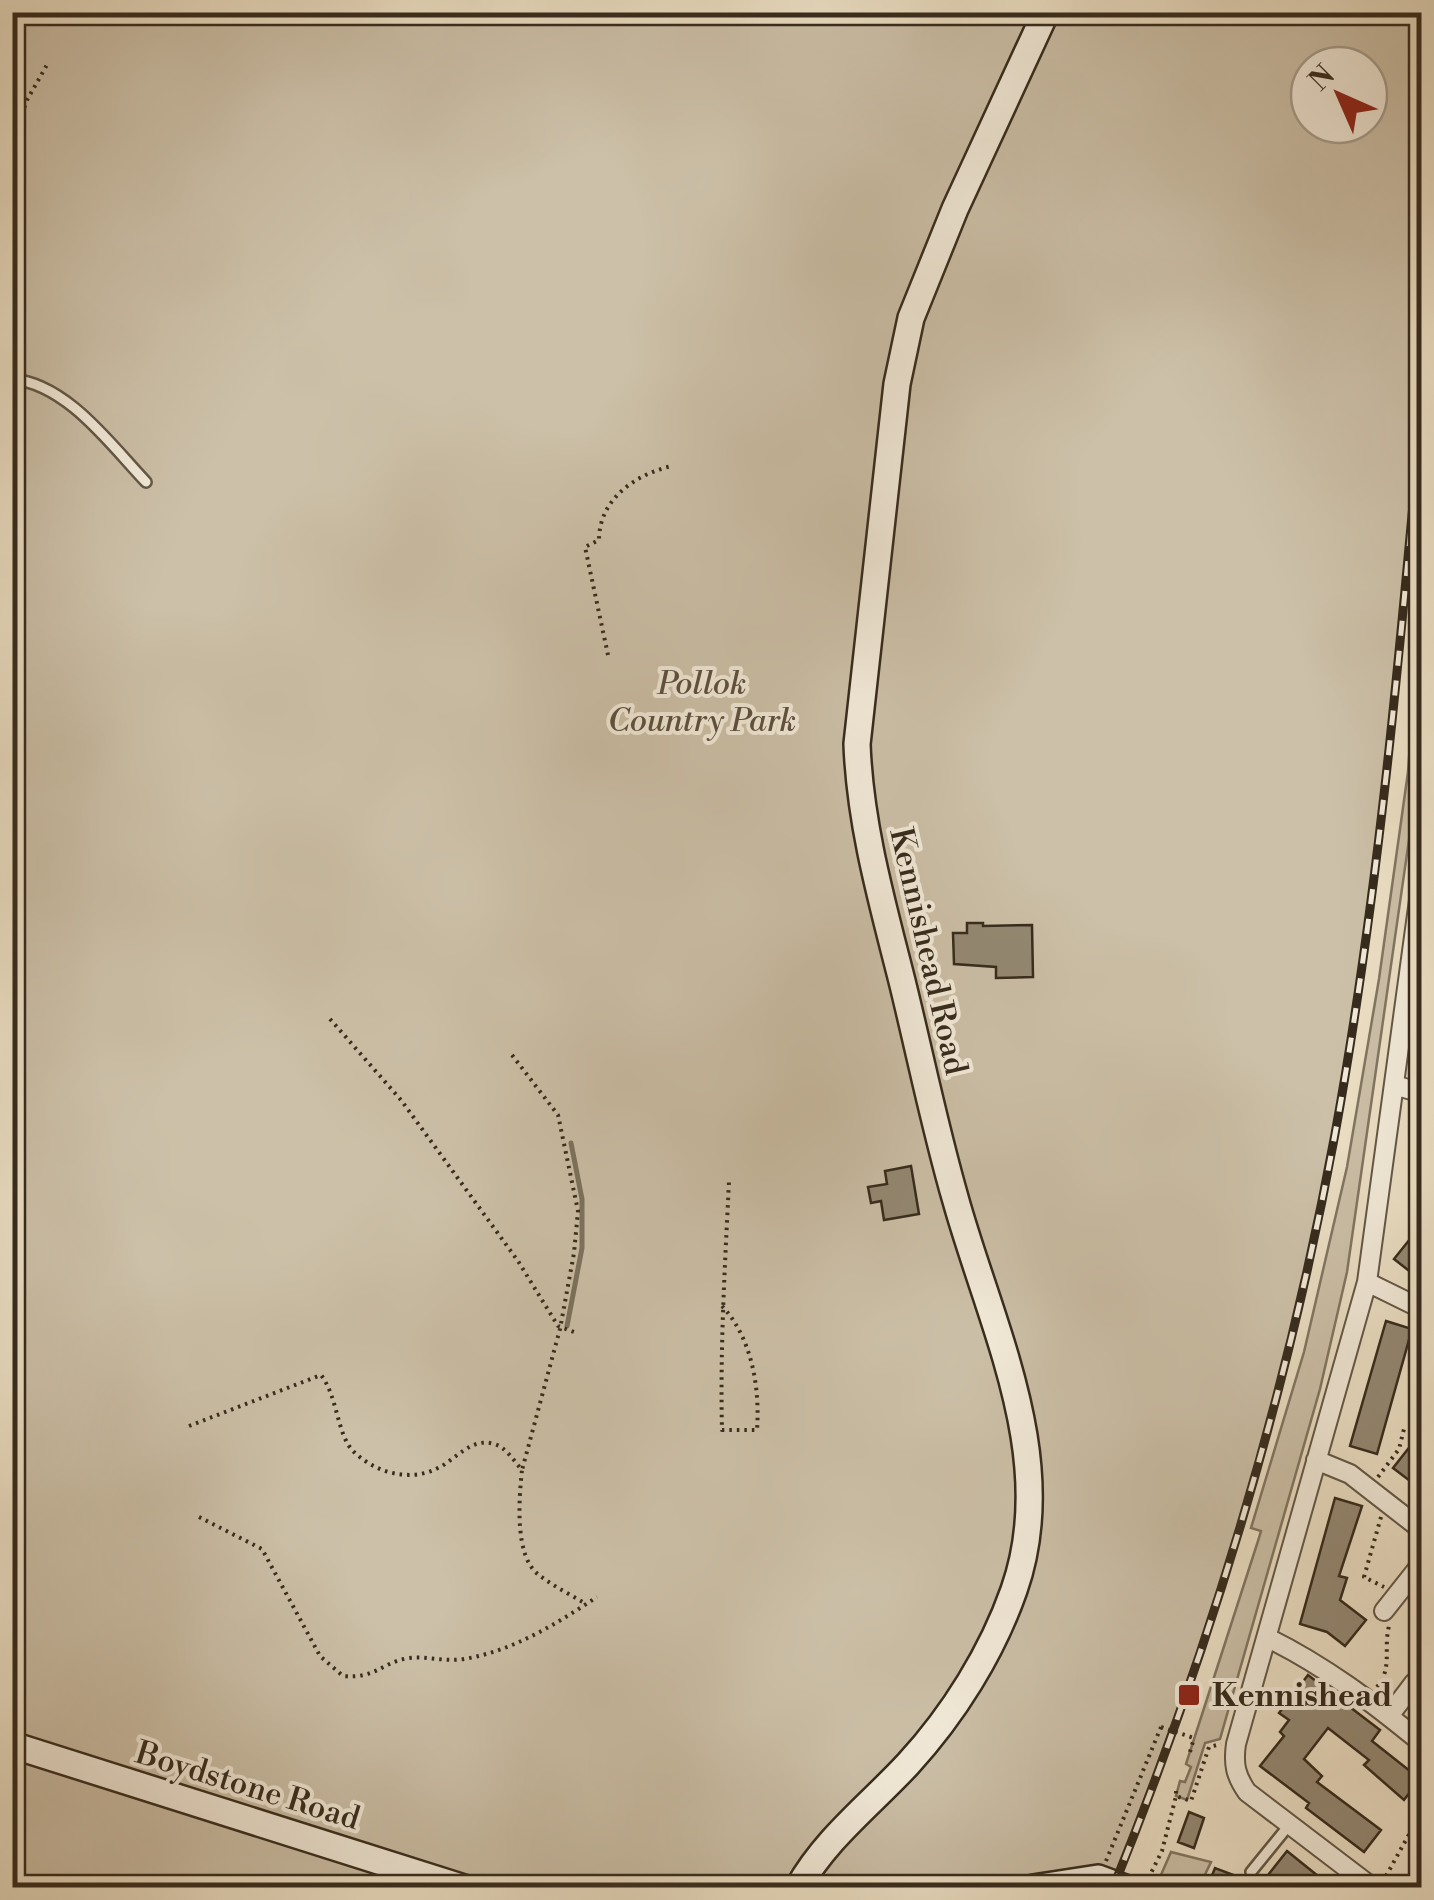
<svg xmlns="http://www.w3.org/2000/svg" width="1434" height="1900" viewBox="0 0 1434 1900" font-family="'Libre Bodoni',serif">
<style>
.green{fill:#ccc0a8;stroke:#817662;stroke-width:2.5;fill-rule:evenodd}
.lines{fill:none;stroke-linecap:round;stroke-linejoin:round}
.stream{stroke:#7d725f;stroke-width:5}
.building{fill:#948974;stroke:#362b1d;stroke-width:2.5}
.lane-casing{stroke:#635847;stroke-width:14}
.street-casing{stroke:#635847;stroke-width:22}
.secondary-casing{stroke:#362b1d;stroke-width:30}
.path{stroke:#362b1d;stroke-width:4;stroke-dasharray:2.5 5;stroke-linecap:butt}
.lane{stroke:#f2ead9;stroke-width:9}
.street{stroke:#f2ead9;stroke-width:18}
.secondary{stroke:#f2ead9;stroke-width:25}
.rail-casing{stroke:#362b1d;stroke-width:9}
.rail{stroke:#f2ead9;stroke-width:5;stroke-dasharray:15;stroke-linecap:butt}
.path-bridge{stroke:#362b1d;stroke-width:4;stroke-dasharray:2.5 5;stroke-linecap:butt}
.poi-dot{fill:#8f2418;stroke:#f2ead9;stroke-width:4}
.labels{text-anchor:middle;stroke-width:8;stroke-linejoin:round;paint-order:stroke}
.park-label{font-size:32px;font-style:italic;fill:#5c5040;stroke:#f2ead9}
.street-label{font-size:32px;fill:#362b1d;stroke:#f2ead9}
.poi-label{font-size:32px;font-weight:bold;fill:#362b1d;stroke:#f2ead9;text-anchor:start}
</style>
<rect width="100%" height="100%" fill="#ebdfc4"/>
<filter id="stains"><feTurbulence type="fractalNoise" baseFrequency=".002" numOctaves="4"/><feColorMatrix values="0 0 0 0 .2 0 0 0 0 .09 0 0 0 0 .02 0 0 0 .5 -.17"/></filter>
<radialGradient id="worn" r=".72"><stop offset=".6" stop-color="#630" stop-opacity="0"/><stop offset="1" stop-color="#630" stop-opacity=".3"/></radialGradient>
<path class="green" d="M12 13H1421C1421 99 1421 186 1421 272 1421 317 1424 362 1421 407 1418 474 1410 541 1404 608 1366 1050 1281 1475 1113 1887H13ZM1309 65H1369V125H1309Z
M1421 593V756L1347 1272 1320 1389 1220 1739 1205 1743 1187 1800 1176 1796 1180 1781 1185 1782 1191 1767 1186 1764 1258 1541 1261 1531 1251 1528 1304 1352 1347 1167 1379 979 1408 772Z
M1171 1852 1211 1862 1199 1887H1160L1157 1884Z"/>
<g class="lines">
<path class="stream" d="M567 1326 582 1248V1199L571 1143"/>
</g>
<path class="building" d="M967 923H983V926L1032 925 1033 977 996 978V967L954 964 953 933H967Z
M911 1166 919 1214 884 1220 881 1201 871 1203 868 1187 887 1184 885 1171Z
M1422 1224V1281L1394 1259Z
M1386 1321 1412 1329 1377 1454 1350 1446Z
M1408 1449 1422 1459V1490L1393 1468Z
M1335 1498 1362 1506 1339 1576 1347 1578 1340 1600 1366 1620 1345 1646 1327 1632 1300 1624Z
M1308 1675 1380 1730 1372 1741 1420 1779 1404 1800 1364 1765 1369 1760 1328 1728 1304 1759 1322 1776 1317 1782 1381 1830 1364 1852 1306 1808 1309 1803 1260 1766 1284 1736 1280 1732 1289 1720 1279 1713Z
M1189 1812 1204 1818 1194 1848 1178 1842Z
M1287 1851 1318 1876 1309 1888H1207L1215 1868 1260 1885Z"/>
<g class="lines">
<defs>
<path id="lane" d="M12 379C67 384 110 444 146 482
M1251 1872 1290 1824"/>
<path id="street" d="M1394 1085 1422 1093
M1367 1282 1422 1309
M1420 1417 1422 1415
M1316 1460 1350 1474 1422 1530
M1384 1611 1422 1563
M1268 1638C1325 1666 1372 1702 1422 1743
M1389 1716 1414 1683
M1373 1888 1247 1792C1236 1776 1233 1765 1236 1744L1367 1282 1422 878"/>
<path id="secondary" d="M12 1745 464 1888
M798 1888C826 1838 870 1805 908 1764 953 1715 992 1653 1014 1590 1060 1460 991 1326 956 1201 935 1129 920 1054 902 981 882 902 860 825 857 744L897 384 911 318 955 209 1046 12
M1033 1888 1098 1878 1125 1888"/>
</defs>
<use href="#lane" class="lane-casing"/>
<use href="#street" class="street-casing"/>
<use href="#secondary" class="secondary-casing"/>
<path class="path" d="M12 143 27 100 48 63
M608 655 585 547 599 540C599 499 636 474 672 466
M330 1019 401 1100 518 1261 558 1326 574 1332
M512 1055 558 1115 578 1211 574 1253 560 1329 522 1470
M722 1306C752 1338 760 1388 757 1430H722C720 1347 725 1265 729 1181
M189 1426 321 1375C338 1397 337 1436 354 1452 376 1473 411 1483 440 1467 457 1458 472 1437 494 1444 506 1447 514 1461 522 1470 519 1498 514 1557 539 1575 553 1586 571 1595 586 1604
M1378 1477 1399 1449 1405 1425
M199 1517 262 1549 320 1656 343 1676C376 1679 382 1662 409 1658 427 1656 445 1662 464 1659 513 1651 556 1624 597 1597
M1381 1517 1364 1577 1384 1587
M1377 1687C1393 1667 1383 1650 1389 1626
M1190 1752 1194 1738
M1176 1791V1796L1191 1801 1209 1747 1221 1744
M1106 1861 1161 1727
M1386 1876 1422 1811
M1145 1885 1162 1851 1176 1796
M1321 1888 1329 1878"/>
<use href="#lane" class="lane"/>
<use href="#street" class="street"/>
<use href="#secondary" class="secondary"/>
<defs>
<path id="rail" d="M1113 1888C1211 1646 1288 1390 1335 1134 1379 892 1400 649 1422 405"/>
</defs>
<use href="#rail" class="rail-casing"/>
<use href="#rail" class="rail"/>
<path class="path-bridge" d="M1161 1727 1194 1738"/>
</g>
<rect class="poi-dot" x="1177" y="1683" width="24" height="24" rx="5"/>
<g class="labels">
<g class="park-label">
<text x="702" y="694">Pollok<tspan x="702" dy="37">Country Park</tspan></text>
</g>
<g class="street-label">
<text transform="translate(929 951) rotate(77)" y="11">Kennishead Road</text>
<text transform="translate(248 1785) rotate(17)" y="11">Boydstone Road</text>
</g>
<g class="poi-label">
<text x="1212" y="1706">Kennishead</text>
</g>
</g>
<rect width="1434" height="1900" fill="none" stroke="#ebdfc4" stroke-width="50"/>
<rect x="15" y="15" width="1404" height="1870" fill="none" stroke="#362b1d" stroke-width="5"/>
<rect x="25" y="25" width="1384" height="1850" fill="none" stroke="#362b1d" stroke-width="2.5"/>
<g transform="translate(1339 95) rotate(315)"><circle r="48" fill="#f2ead9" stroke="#a79e8e" stroke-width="2.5"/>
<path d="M0-8L18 38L0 25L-18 38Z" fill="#8f2418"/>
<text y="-15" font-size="28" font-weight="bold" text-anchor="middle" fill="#362b1d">N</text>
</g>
<rect width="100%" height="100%" filter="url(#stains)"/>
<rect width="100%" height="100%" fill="url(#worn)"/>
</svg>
